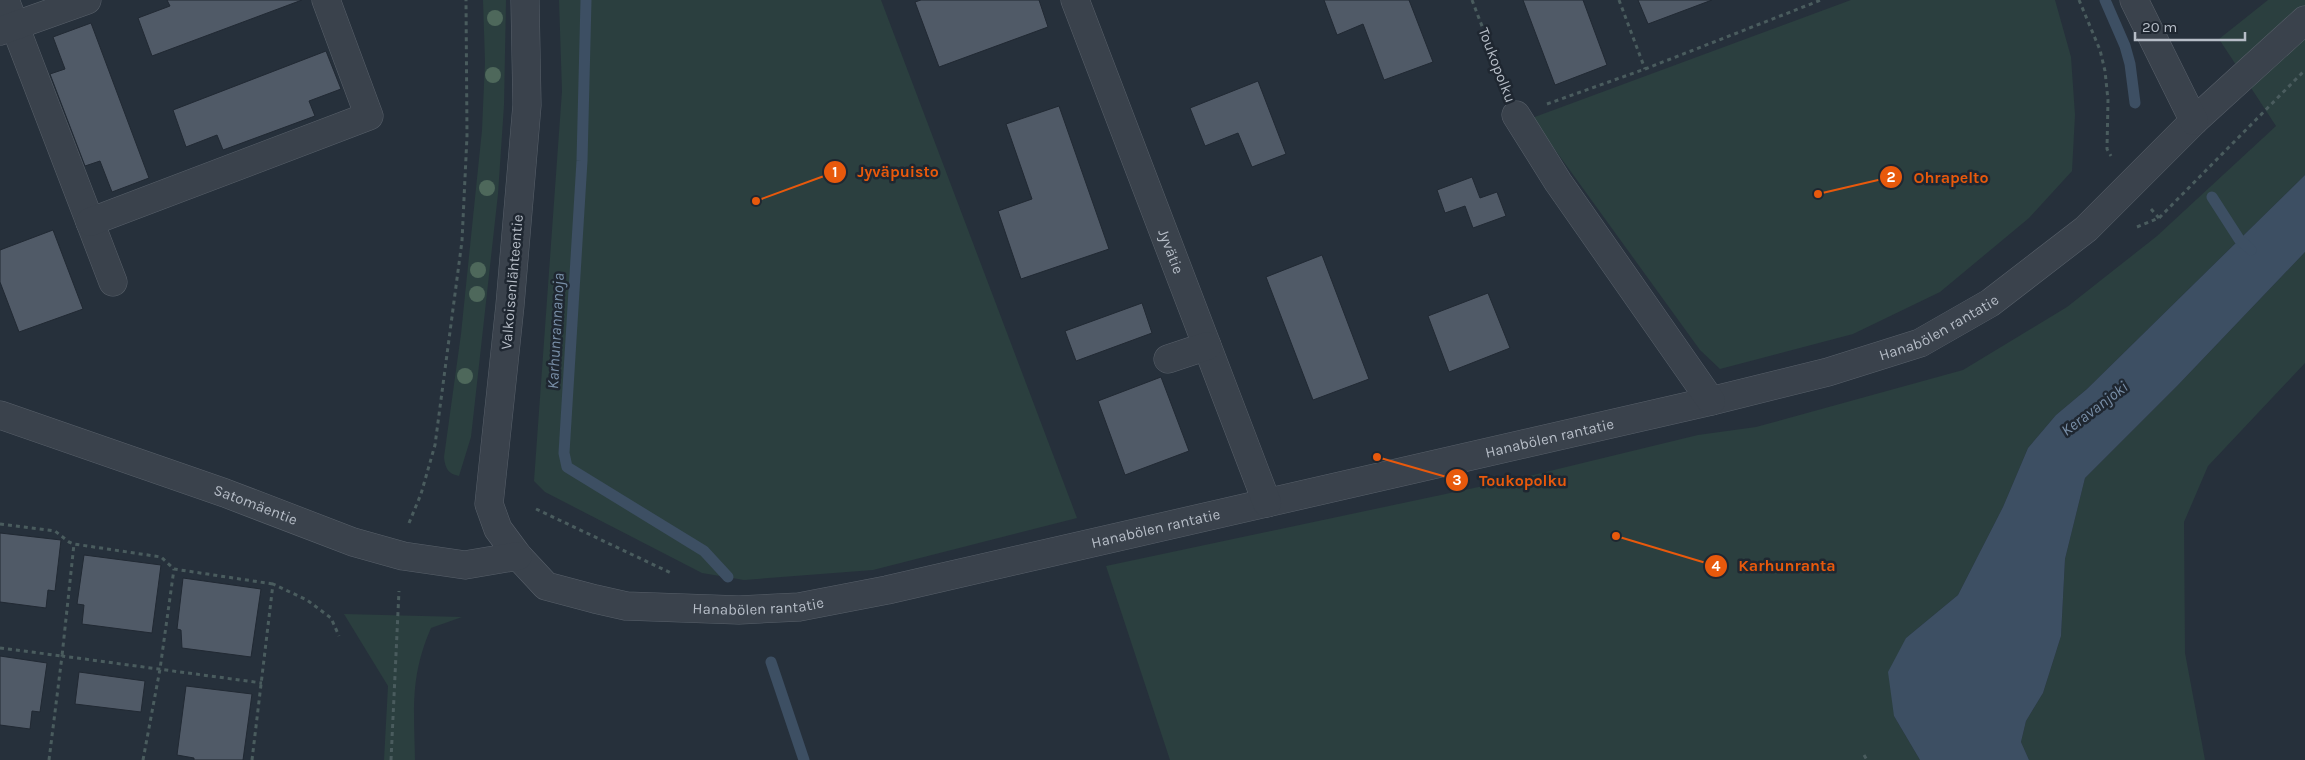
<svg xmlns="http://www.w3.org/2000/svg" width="2305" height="760" viewBox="0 0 2305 760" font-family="Karla,sans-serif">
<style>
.green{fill:#2b3f3f}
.water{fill:#3d4f63}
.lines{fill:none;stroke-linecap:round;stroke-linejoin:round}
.stream{stroke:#3d4f63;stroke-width:11}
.building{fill:#505a67;stroke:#212933}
.minor-casing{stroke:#58606a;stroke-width:29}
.path{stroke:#4a5c5e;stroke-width:3;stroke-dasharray:4 4;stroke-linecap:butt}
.minor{stroke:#3a424c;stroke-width:28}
.tree{fill:#4e685b}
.labels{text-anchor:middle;stroke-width:5;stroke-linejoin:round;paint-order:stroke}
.street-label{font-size:15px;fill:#b6bdc7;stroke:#1f2731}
.water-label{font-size:16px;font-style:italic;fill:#798fa8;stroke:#1f2731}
.leader{fill:none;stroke:#e8590c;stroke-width:2}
.callout-dot{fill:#e8590c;stroke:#1f2731;stroke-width:2}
.mark-label{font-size:15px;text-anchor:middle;font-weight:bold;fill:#fff}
.callout-label{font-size:16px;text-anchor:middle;font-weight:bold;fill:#e8590c;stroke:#1f2731;stroke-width:5;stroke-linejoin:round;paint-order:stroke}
</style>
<rect width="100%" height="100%" fill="#26303b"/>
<path class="green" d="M483 0H506L504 105 498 194 471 437 459 476C448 474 445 468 444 457L461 334 482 130 485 62Z
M559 0H881L1077 518 873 570 744 580 702 573 545 492 534 481 562 91Z
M1851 0H2055L2071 57 2075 115 2072 171 2029 218 1940 292 1853 334 1720 369 1700 350 1532 118Z
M2268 0H2305V175L2087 389 2056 415 2028 448 2003 507 1958 595 1906 638 1894 716 1920 760H1170L1106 566 1521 478 1698 435 1756 427 1963 370 2067 307 2157 236 2276 126 2219 39Z
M2305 252V363L2208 466 2184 522 2185 653 2205 760H2029L2021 742 2026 721 2043 693 2061 636 2065 559 2085 478 2178 385Z
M344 614 462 617 431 628C410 676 414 709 415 760H384L388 686Z"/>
<path class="water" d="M2305 175V252L2178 385 2085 478 2065 559 2061 636 2043 693 2026 721 2021 742 2029 760H1920L1894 716 1888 672 1906 638 1958 595 2003 507 2028 448 2056 415 2087 389Z"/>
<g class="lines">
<path class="stream" d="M586 0 582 161 564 453 567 467 704 551 728 577
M2105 0 2125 46 2130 64 2135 103
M2212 197 2239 239 2251 250
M771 662 804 760"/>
</g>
<path class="building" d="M167 0H302L152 56 138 18 170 6Z
M921 0H1039L1048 27 939 67 915 2Z
M1324 0H1409L1433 62 1384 80 1363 24 1337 35Z
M1523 0H1583L1607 65 1555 85Z
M1638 0H1712L1648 24Z
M91 23 149 178 112 192 100 161 85 166 50 74 65 69 53 37Z
M326 51 341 89 309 101 315 116 223 150 217 135 186 147 173 110Z
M1258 81 1286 154 1252 167 1238 133 1205 146 1190 108Z
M1059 106 1109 249 1021 279 998 211 1032 199 1006 124Z
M1472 177 1480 198 1497 192 1506 216 1473 228 1465 206 1445 213 1437 190Z
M53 230 83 309 19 332 0 282V250Z
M1322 255 1369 379 1313 400 1266 277Z
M1488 293 1510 348 1449 372 1428 316Z
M1142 303 1152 333 1076 361 1065 331Z
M1161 377 1189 451 1125 475 1098 401Z
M0 533 61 540 55 591 48 590 46 608 0 602Z
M84 555 161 565 152 633 82 624 84 605 77 604Z
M183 578 261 589 251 657 182 648 181 630 177 629Z
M0 656 47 663 40 712 32 711 30 729 0 725Z
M79 672 145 681 141 712 75 704Z
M186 686 252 694 243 760H194V758L177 755Z"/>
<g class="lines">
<defs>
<g id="minor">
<path d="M5 0 113 282"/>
<path id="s1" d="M525 0 527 105 510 305 489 504 498 529 518 556 546 586 595 599 626 606 739 610 799 607 887 590 1711 401 1828 372 1920 343 1990 303 2086 229 2194 121 2305 20"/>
<path id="s2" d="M1075 0 1267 503"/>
<path d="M2134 0 2194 121"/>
<path d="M0 31 87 0"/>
<path d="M1516 115 1558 182 1711 401"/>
<path d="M90 222 369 116 326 0"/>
<path d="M1168 359 1207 346"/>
<path id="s3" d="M0 415 225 493 353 542 403 556 465 565 518 556"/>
</g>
</defs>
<use href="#minor" class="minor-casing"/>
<path class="path" d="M1472 0 1505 86
M1619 0 1645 69
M2079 0 2100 50 2105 71 2108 100 2107 149 2111 156
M1547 104 1645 69 1821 0
M2151 209 2159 218
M2137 227 2159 218 2305 70
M536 509 671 573
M409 523 421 494 435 445 462 241 467 136 466 0
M0 524 55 531 69 542 74 544 161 557 174 569 273 584
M0 648 62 656 74 544
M1864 755 1867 760
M49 760 62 656 262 683
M143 760 160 669 174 569
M252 760 273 584 307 600 331 618 339 636
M391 760 399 591"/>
<use href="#minor" class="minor"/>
</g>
<g class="tree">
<circle cx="495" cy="18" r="8"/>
<circle cx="493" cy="75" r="8"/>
<circle cx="487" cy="188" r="8"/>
<circle cx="478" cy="270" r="8"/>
<circle cx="477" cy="294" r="8"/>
<circle cx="465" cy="376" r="8"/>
</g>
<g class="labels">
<g class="street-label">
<text transform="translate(1497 65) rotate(69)" y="5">Toukopolku</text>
<text dy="5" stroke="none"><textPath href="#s2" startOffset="269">Jyvätie</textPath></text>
<text transform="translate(512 282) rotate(-85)" y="5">Valkoisenlähteentie</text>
<text dy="5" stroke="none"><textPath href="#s1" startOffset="2038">Hanabölen rantatie</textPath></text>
<text dy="5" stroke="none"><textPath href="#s1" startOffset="1632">Hanabölen rantatie</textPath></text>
<text dy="5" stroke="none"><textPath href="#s3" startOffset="271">Satomäentie</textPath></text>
<text dy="5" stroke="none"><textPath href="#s1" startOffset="1228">Hanabölen rantatie</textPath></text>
<text dy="5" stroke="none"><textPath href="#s1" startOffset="822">Hanabölen rantatie</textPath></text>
</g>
<g class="water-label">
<text transform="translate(555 331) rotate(-87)" y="6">Karhunrannanoja</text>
<text transform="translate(2094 408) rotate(-37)" y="6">Keravanjoki</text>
</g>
</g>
<path class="leader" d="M756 201L835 172M1818 194L1891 177M1377 457L1457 480M1616 536L1716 566"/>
<g class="callout-dot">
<circle cx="756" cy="201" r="5"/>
<circle cx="1818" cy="194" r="5"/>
<circle cx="1377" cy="457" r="5"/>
<circle cx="1616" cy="536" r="5"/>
<circle cx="835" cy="172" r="12"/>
<circle cx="1891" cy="177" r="12"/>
<circle cx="1457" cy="480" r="12"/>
<circle cx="1716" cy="566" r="12"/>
</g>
<g class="mark-label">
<text x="835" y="177">1</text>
<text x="1891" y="182">2</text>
<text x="1457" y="485">3</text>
<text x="1716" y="571">4</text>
</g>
<g class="callout-label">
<text x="898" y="177">Jyväpuisto</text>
<text x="1951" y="183">Ohrapelto</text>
<text x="1523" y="486">Toukopolku</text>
<text x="1787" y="571">Karhunranta</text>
</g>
<path d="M2135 32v8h110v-8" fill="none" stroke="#b6bdc7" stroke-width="2.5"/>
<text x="2142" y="32" font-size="15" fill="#b6bdc7" stroke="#1f2731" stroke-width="4" paint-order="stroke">20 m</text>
</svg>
